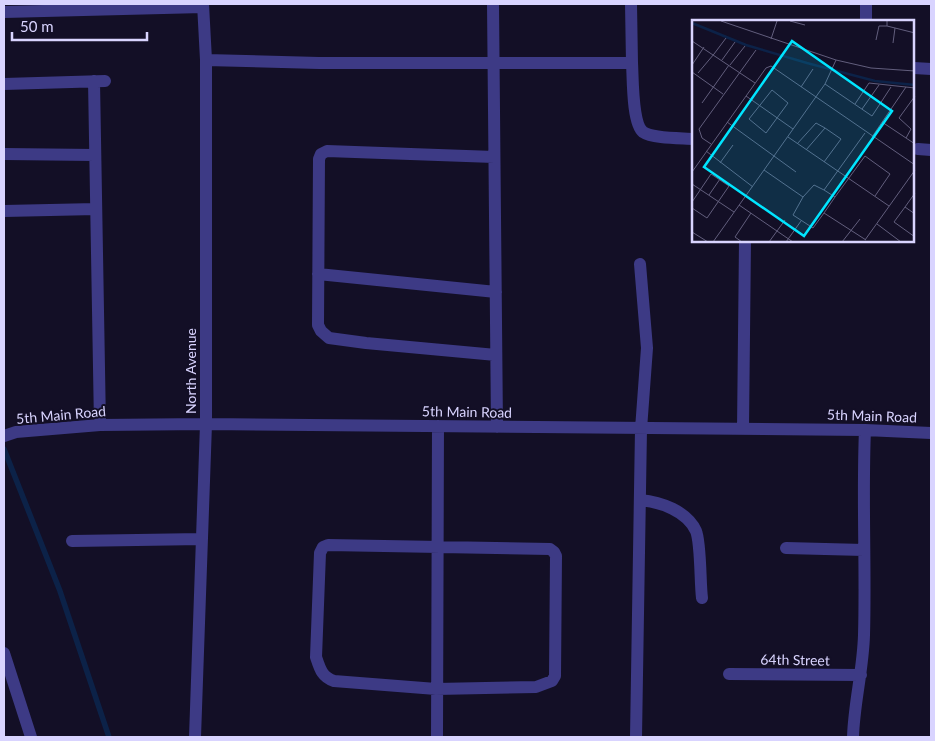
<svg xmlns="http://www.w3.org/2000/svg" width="935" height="741" viewBox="0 0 935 741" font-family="Lato,sans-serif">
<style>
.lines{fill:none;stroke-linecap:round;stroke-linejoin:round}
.stream{stroke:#0c2248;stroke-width:5.5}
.minor{stroke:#3d3a85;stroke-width:12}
.labels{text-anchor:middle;stroke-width:4;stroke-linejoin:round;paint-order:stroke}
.street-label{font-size:14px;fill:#d9d4ff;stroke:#130f26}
.inset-river{fill:none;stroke:#0c2248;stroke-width:2.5}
.inset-road{fill:none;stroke:#625e7d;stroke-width:1}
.view{fill:#00e5ff;fill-opacity:0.15;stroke:#00e5ff;stroke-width:2.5}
.inset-edge{fill:none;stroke:#d9d4ff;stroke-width:2.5}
</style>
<rect width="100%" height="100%" fill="#130f26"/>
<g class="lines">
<path class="stream" d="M4 449 60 591 109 737"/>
<path class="minor" d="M493 4 497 427
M866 4V21
M4 12 203 7
M206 60 319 63H632L631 4
M632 63C633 78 632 123 643 132 653 139 682 138 694 139
M914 68 931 69
M94 81 100 425
M4 84 105 81
M918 149 931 150
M4 154 95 155
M494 157 327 151 321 154 319 159 318 325 321 331 329 338 366 343 496 355
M4 211 96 209
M318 274 496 292
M743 429 745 241
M4 436 16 432 100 425 206 424 865 430 931 433
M640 500C661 502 687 511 696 531 701 543 700 583 702 598
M72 541 202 539
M328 545 550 549 554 552 556 556 555 676 552 681 536 687 436 689 334 681C322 677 320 669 316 657L320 553 323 547Z
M786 548 864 550
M4 653 31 737
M729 674 861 675
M195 737 206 424V60L203 4
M437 737 438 426
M636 737 641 429 647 348 640 264
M853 737C854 703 863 670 864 635 866 567 862 498 865 430"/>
</g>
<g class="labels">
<g class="street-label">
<text transform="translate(191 371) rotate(-90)" y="5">North Avenue</text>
<text transform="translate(467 412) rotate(1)" y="5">5th Main Road</text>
<text transform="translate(61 415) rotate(-5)" y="5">5th Main Road</text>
<text transform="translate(872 416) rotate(2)" y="5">5th Main Road</text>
<text transform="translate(795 660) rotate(1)" y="5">64th Street</text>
</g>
</g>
<g transform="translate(692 20)">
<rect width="222" height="222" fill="#130f26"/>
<path class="inset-river" d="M0 3 54 25 115 43 183 61 223 65"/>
<path class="inset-road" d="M29 1 144 40 179 48 223 51M98 1 113 5M195 1V6L223 13M79 19 85 1M184 20 187 6H195M0 21 63 63M201 23 203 8M22 34 34 18M30 40 43 22M0 45 12 27M38 45 53 26M0 52 31 74M6 53 22 34M133 64 180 96M109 67 121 49M80 70 96 83 74 113 57 99ZM54 76 101 109M10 83 37 45M163 84 177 63 223 68M170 89 187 65M180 96 199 67M35 102 104 152M190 102 223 124M173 113 132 170 143 177 132 193 174 220M96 117 197 186M180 117 214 67M214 118 219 109 207 98 223 76M19 124 10 118 7 109 64 30M105 124 124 103 133 108 149 119 132 142M114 130 133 108M14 131 61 167M28 143 41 125M72 150 111 177 101 195 121 208 132 193M0 152 74 48 79 46 223 145M0 164 42 192M223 173 213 187 223 194M17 175 28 159M111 177 122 165 132 170M143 177 173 136 198 154 183 176M0 182 19 154 37 166 15 198 0 188M47 185 101 222M213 187 202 202 223 217M185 204 209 222M0 212 16 222M173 220 223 150M21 222 133 64 144 40M50 222 43 217 59 193M77 222 93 200M94 222 109 201M150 222 168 199"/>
<path class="view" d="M100 21 200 91 112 216 12 147Z"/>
<rect width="222" height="222" class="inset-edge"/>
</g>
<rect width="935" height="741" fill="none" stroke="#d9d4ff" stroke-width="10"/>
<path d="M12 32v8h135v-8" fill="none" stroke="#d9d4ff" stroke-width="2.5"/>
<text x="20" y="32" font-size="15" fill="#d9d4ff" stroke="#130f26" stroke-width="4" paint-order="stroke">50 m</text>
</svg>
